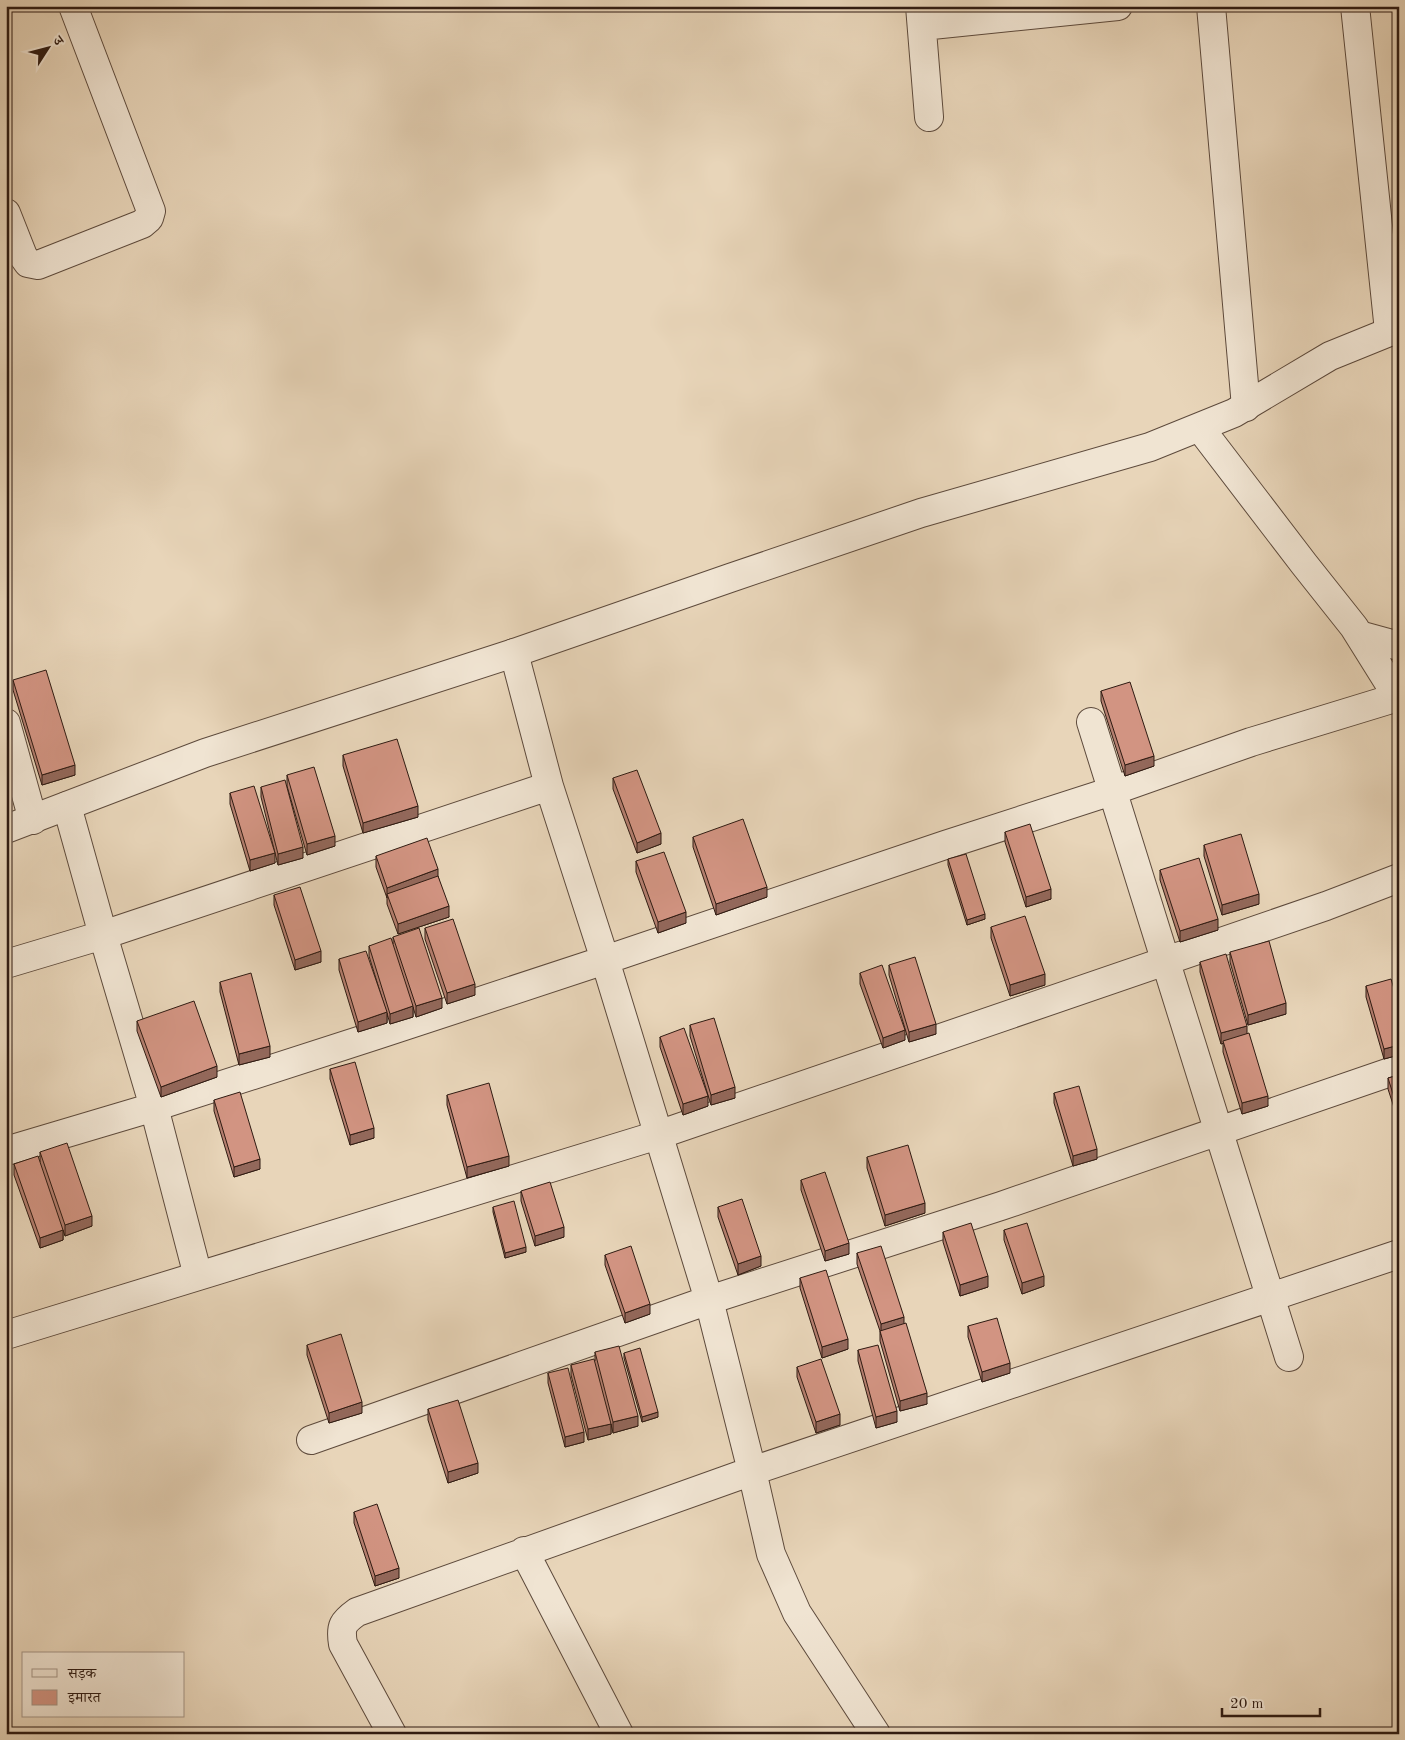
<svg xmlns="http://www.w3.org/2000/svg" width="1405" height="1740" viewBox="0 0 1405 1740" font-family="'Old Standard TT','Noto Serif Devanagari',serif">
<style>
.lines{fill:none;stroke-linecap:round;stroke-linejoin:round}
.minor-casing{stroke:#5d4a3c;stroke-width:30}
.tertiary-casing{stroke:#5d4a3c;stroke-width:30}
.minor{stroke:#f0e4d2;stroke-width:28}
.tertiary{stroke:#f0e4d2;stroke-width:28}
.wall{fill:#b57f70;stroke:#2f1b12}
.shaded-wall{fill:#93685b;stroke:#2f1b12}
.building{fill:#d29482;stroke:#2f1b12}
</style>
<rect width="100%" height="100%" fill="#e8d5b9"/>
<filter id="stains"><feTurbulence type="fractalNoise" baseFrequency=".004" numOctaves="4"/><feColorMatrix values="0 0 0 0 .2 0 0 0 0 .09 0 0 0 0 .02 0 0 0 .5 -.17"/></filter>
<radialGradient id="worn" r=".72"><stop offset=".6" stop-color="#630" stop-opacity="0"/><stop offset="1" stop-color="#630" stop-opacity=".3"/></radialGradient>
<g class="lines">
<defs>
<path id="minor" d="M920 6 929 117
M1211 6 1246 407
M1355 6 1389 331
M922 26 1118 6
M6 213 23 256 28 263 38 265 142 224 149 218 151 211 73 6
M1200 428 1304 564 1354 627 1399 699
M1359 635 1399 646
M514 653 549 786 605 960 709 1300 752 1471 771 1554 797 1613 876 1734
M1091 722 1289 1357
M6 723 33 820
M67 806 103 935 154 1107 198 1276
M6 964 103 935 549 786
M6 1151 154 1107 377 1035 605 960 945 845 1112 791 1251 742 1398 697
M6 1335 658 1135 1326 906 1399 878
M311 1440 709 1300 1001 1206 1399 1069
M524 1551 619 1734
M392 1734 343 1644C340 1626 343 1622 357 1612L752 1471 1399 1254"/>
<path id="tertiary" d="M6 829 205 753 514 653 730 578 921 513 1150 447 1234 413 1330 356 1399 328"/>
</defs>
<use href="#minor" class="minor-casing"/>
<use href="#tertiary" class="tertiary-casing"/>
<use href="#minor" class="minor"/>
<use href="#tertiary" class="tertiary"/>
</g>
<path class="wall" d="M13 680 75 775 42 785 13 690Z
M1101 691 1154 766 1125 776 1101 701Z
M343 755 418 817 363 833 343 766Z
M287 775 335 846 307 855 287 786Z
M613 778 661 844 637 853 613 789Z
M261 787 303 858 278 865 261 797Z
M230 793 275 863 250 871 230 804Z
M1005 832 1051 899 1026 907 1005 842Z
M693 837 767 897 716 915 693 847Z
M1204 845 1259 904 1222 915 1204 856Z
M376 856 438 876 449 917 398 934 387 904V898L376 867Z
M948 859 985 919 967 925 948 865Z
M636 861 686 923 658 933 636 872Z
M1160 870 1218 930 1180 942 1160 880Z
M274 895 321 962 295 970 274 905Z
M991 927 1045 985 1010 996 991 938Z
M425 928 475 995 447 1004 425 939Z
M393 937 442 1008 416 1017 413 1007V1017L390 1024 387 1013V1023L358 1032 339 970V959L386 1011 369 956V946L393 944Z
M1230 952 1286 1014 1248 1025 1230 962Z
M1200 962 1247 1034 1268 1106 1242 1114 1223 1052V1043L1221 1044 1200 972Z
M889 965 936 1034 909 1042 889 975Z
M860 973 905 1040 883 1048 860 984Z
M220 982 270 1057 239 1065 220 992Z
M1366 986 1399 1005V1055L1384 1059 1366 997Z
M137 1021 217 1077 161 1097 137 1031Z
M690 1025 735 1098 711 1105 690 1036Z
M660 1037 708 1106 683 1115 660 1047Z
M330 1069 374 1138 350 1145 330 1079Z
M1399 1075V1123L1388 1089V1078Z
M1054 1093 1097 1159 1073 1166 1054 1103Z
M447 1095 509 1166 467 1178 447 1105Z
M214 1100 260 1169 234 1177 214 1111Z
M40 1152 92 1226 65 1236 63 1230V1240L40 1248 14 1175V1164L40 1162Z
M867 1157 925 1213 885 1226 867 1168Z
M801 1180 849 1254 825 1261 801 1190Z
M521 1191 564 1237 535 1246 521 1201Z
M493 1207 526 1252 505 1258 493 1212Z
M718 1207 761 1266 738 1275 718 1217Z
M1004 1230 1044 1286 1022 1294 1004 1240Z
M943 1232 988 1287 960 1296 943 1242Z
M857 1253 904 1324 927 1404 900 1411 880 1341V1331L857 1264Z
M605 1255 650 1314 625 1323 605 1265Z
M800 1278 848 1349 822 1358 800 1288Z
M968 1326 1010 1373 982 1382 968 1337Z
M307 1345 362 1413 329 1423 307 1355Z
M858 1350 897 1422 876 1428 858 1361Z
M595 1352 638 1426 613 1433 611 1424V1434L588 1440 571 1375V1365L595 1361Z
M624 1353 658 1417 642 1422 624 1358Z
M797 1367 840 1425 816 1433 797 1377Z
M548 1373 584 1442 565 1447 548 1383Z
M428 1409 478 1473 448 1483 428 1420Z
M354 1512 399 1578 375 1586 354 1523Z"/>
<path class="shaded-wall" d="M1154 756V766L1125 776V765Z
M75 765V775L42 785V775Z
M418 806V817L363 833V823Z
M661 833V844L637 853V843Z
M335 836V846L307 855V844Z
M303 847V858L278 865V854Z
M275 853V863L250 871V860Z
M438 869V880L387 894V898V888Z
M767 887V897L716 915V904Z
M1051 889V899L1026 907V897Z
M1259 894V904L1222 915V905Z
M449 906V917L398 934V924Z
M686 912V923L658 933V922Z
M985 914V919L967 925V920Z
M1218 919V930L1180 942V931Z
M321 951V962L295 970V960Z
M1045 974V985L1010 996V985Z
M475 984V995L447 1004V993Z
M442 998V1008L416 1017V1006Z
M1286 1003V1014L1248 1025V1015Z
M413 1006V1017L390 1024V1014Z
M387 1012V1023L358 1032V1022Z
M936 1024V1034L909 1042V1032Z
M1247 1026V1036L1221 1044V1033Z
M905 1030V1040L883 1048V1038Z
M1399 1045V1055L1384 1059V1049Z
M270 1046V1057L239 1065V1054Z
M217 1066V1077L161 1097V1087Z
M735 1087V1098L711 1105V1095Z
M708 1096V1106L683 1115V1104Z
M1268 1096V1106L1242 1114V1103Z
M374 1128V1138L350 1145V1135Z
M1097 1149V1159L1073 1166V1156Z
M509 1156V1166L467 1178V1167Z
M260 1159V1169L234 1177V1167Z
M925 1203V1213L885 1226V1215Z
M92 1216V1226L65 1236V1225Z
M564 1227V1237L535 1246V1236Z
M63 1230V1240L40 1248V1238Z
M849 1243V1254L825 1261V1251Z
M526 1247V1252L505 1258V1253Z
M761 1256V1266L738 1275V1264Z
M988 1276V1287L960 1296V1285Z
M1044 1276V1286L1022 1294V1283Z
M650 1304V1314L625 1323V1313Z
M904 1317V1327L881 1335V1324Z
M848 1339V1349L822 1358V1347Z
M1010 1363V1373L982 1382V1372Z
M927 1393V1404L900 1411V1401Z
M362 1402V1413L329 1423V1413Z
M897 1411V1422L876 1428V1417Z
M658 1412V1417L642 1422V1417Z
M840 1414V1425L816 1433V1422Z
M638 1416V1426L613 1433V1422Z
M611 1424V1434L588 1440V1429Z
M584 1432V1442L565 1447V1437Z
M478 1463V1473L448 1483V1472Z
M399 1568V1578L375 1586V1576Z"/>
<path class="building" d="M46 670 75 765 42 775 13 680Z
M1130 682 1154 756 1125 765 1101 691Z
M397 739 418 806 363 823 343 755Z
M314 767 335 836 307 844 287 775Z
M637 770 661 833 637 843 613 778Z
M285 780 303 847 278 854 261 787Z
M254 786 275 853 250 860 230 793Z
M743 819 767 887 716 904 693 837Z
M1030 824 1051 889 1026 897 1005 832Z
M1241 834 1259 894 1222 905 1204 845Z
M427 838 438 869 387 888 376 856Z
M664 852 686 912 658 922 636 861Z
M966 854 985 914 967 920 948 859Z
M1199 858 1218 919 1180 931 1160 870Z
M438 876 449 906 398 924 387 894Z
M300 887 321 951 295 960 274 895Z
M1025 916 1045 974 1010 985 991 927Z
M453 919 475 984 447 993 425 928Z
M419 928 442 998 416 1006 393 937Z
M391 938 413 1006 390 1014 369 946Z
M1269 941 1286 1003 1248 1015 1230 952Z
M366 951 387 1012 358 1022 339 959Z
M1226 954 1247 1026 1221 1033 1200 962Z
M915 957 936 1024 909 1032 889 965Z
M882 965 905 1030 883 1038 860 973Z
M251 973 270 1046 239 1054 220 982Z
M1391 979 1399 1005V1045L1384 1049 1366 986Z
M194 1001 217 1066 161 1087 137 1021Z
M714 1018 735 1087 711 1095 690 1025Z
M684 1028 708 1096 683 1104 660 1037Z
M1249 1033 1268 1096 1242 1103 1223 1041Z
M355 1062 374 1128 350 1135 330 1069Z
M1399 1075V1113L1388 1078Z
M489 1083 509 1156 467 1167 447 1095Z
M1079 1086 1097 1149 1073 1156 1054 1093Z
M240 1092 260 1159 234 1167 214 1100Z
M67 1143 92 1216 65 1225 40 1152Z
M908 1145 925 1203 885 1215 867 1157Z
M38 1156 63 1230 40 1238 14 1164Z
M825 1172 849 1243 825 1251 801 1180Z
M550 1182 564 1227 535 1236 521 1191Z
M742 1199 761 1256 738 1264 718 1207Z
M514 1201 526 1247 505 1253 493 1207Z
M971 1223 988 1276 960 1285 943 1232Z
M1027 1223 1044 1276 1022 1283 1004 1230Z
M631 1246 650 1304 625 1313 605 1255Z
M881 1246 904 1317 881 1324 857 1253Z
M826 1270 848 1339 822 1347 800 1278Z
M997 1318 1010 1363 982 1372 968 1326Z
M906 1323 927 1393 900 1401 880 1331Z
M341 1334 362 1402 329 1413 307 1345Z
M878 1345 897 1411 876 1417 858 1350Z
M619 1346 638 1416 613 1422 595 1352Z
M640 1348 658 1412 642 1417 624 1353Z
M594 1359 611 1424 588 1429 571 1365Z
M821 1359 840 1414 816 1422 797 1367Z
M568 1368 584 1432 565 1437 548 1373Z
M458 1400 478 1463 448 1472 428 1409Z
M377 1504 399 1568 375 1576 354 1512Z"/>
<rect width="1405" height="1740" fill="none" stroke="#e8d5b9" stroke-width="25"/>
<rect x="8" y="8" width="1390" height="1725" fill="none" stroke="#2f1b12" stroke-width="2.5"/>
<rect x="12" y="12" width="1380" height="1715" fill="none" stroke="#2f1b12"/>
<rect x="22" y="1652" width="162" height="65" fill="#f0e4d2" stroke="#a39485"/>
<rect x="32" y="1669" width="25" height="8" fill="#f0e4d2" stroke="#a39485"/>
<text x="68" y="1678" font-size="15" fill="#2f1b12">सड़क</text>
<rect x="32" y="1690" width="25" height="15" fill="#d29482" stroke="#a39485"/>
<text x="68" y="1702" font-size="15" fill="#2f1b12">इमारत</text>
<g transform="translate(48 48) rotate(54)" stroke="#f0e4d2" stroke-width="4" paint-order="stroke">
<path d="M0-4L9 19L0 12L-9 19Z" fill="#2f1b12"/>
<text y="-8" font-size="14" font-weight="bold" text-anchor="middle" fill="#2f1b12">उ</text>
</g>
<path d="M1222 1708v8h98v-8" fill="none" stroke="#2f1b12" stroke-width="2.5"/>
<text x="1230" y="1708" font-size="15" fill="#2f1b12" stroke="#f0e4d2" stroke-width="4" paint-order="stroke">20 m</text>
<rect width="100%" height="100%" filter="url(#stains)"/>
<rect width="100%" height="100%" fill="url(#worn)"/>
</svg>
